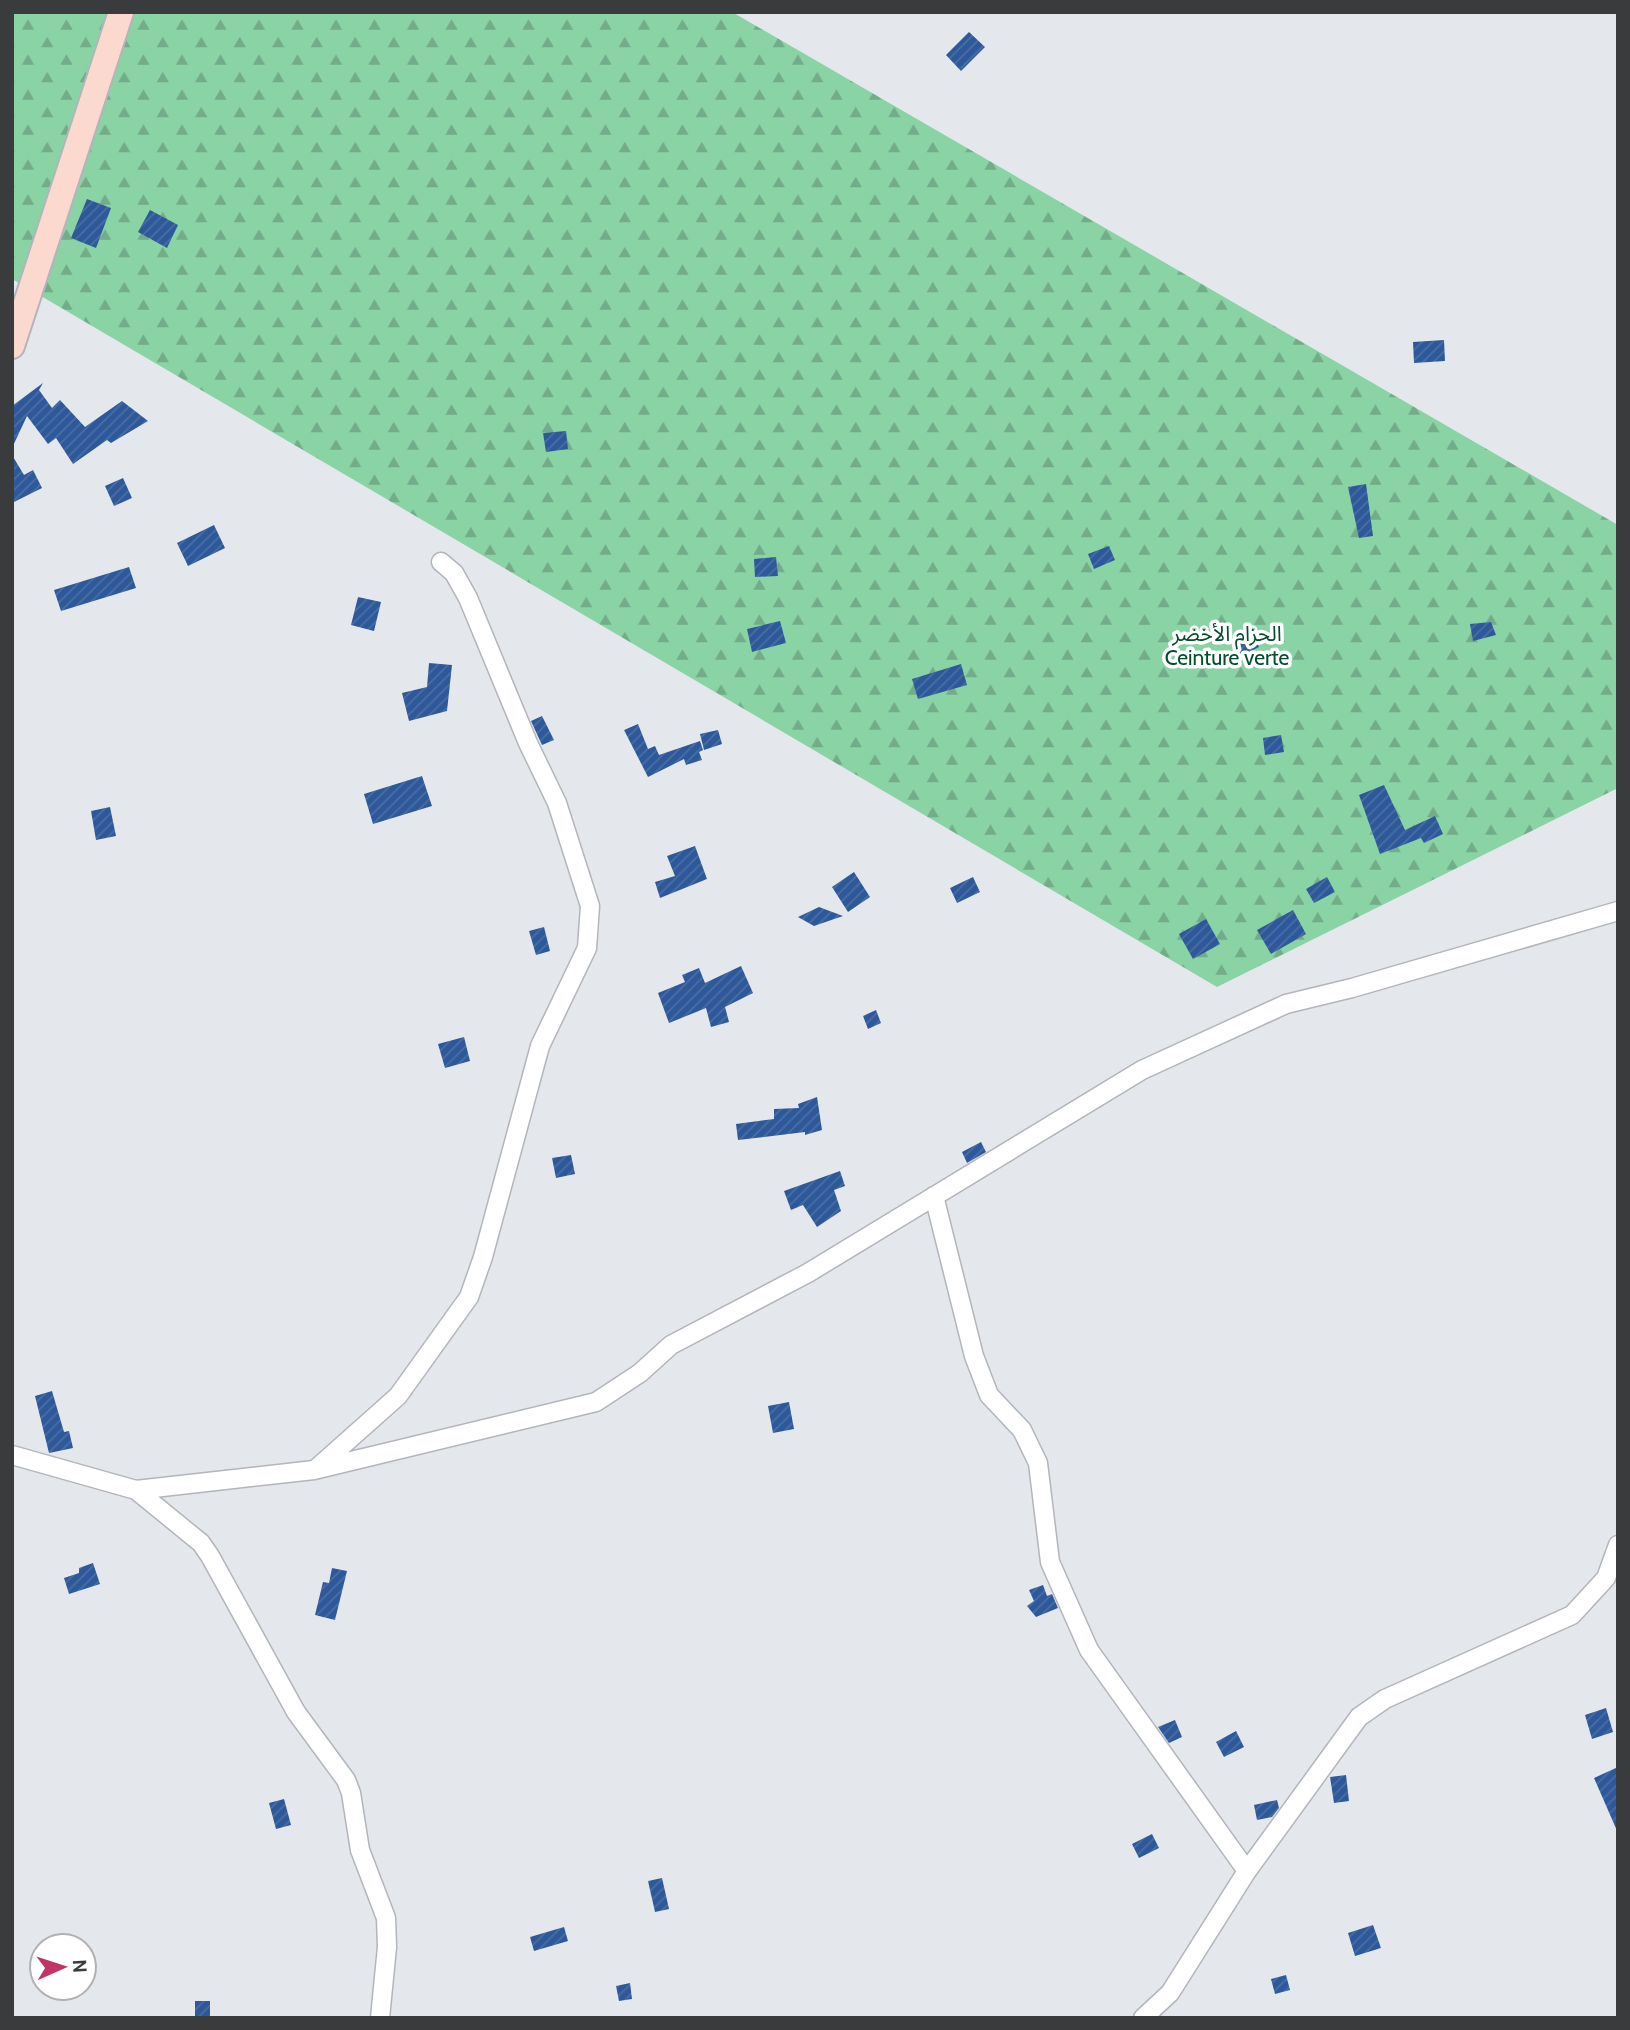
<svg xmlns="http://www.w3.org/2000/svg" width="1630" height="2030" viewBox="0 0 1630 2030" font-family="Cabin,'Noto Sans Arabic',sans-serif">
<style>
.forest{fill:url(#forest-firs)}
.building{fill:url(#building-hatch)}
.lines{fill:none;stroke-linecap:round;stroke-linejoin:round}
.street-casing{stroke:#b2b5ba;stroke-width:21}
.secondary-casing{stroke:#b2b5ba;stroke-width:28}
.street{stroke:#fff;stroke-width:18}
.secondary{stroke:#fbd9ce;stroke-width:24}
.labels{text-anchor:middle;stroke-width:7;stroke-linejoin:round;paint-order:stroke}
.park-label{font-size:21px;fill:#034d2b;stroke:#fff}
</style>
<defs>
<pattern id="forest-firs" width="22" height="20" patternUnits="userSpaceOnUse" patternTransform="scale(1.75)"><rect width="22" height="20" fill="#8ad3a5"/><path d="M5 1l3.5 6h-7zM16 11l3.5 6h-7z" fill="#72ac88"/></pattern>
<pattern id="building-hatch" width="6" height="6" patternUnits="userSpaceOnUse" patternTransform="scale(1.75)"><rect width="6" height="6" fill="#2d589a"/><path d="M-1 1l2-2M0 6l6-6M5 7l2-2" fill="none" stroke="#4b6ea3"/></pattern>
</defs>
<rect width="100%" height="100%" fill="#e4e8ed"/>
<path class="forest" d="M12 12H732L1618 525V788L1217 987 12 279Z"/>
<path class="building" d="M969 32 985 47 961 71 946 55Z
M87 199 111 208 96 248 71 238Z
M150 210 178 225 167 248 138 232Z
M1444 340 1445 361 1414 363 1413 342Z
M43 383 39 390 52 408 60 400 85 427 122 401 148 421 111 443 107 440 73 464 56 438 48 444 27 416 12 448V406Z
M566 431 568 449 546 452 543 433Z
M12 455 24 475 33 470 42 488 12 503Z
M123 478 132 498 114 506 105 486Z
M1366 484 1373 536 1359 538 1348 487Z
M214 525 225 548 188 566 177 543Z
M1109 546 1115 560 1094 569 1088 554Z
M776 557 778 576 755 577 754 559Z
M129 567 136 588 61 611 54 590Z
M358 597 381 602 374 631 351 625Z
M780 621 786 643 752 652 747 629Z
M1491 622 1496 635 1473 641 1470 624Z
M1252 632 1259 647 1239 657 1232 643Z
M429 663 452 665 447 711 409 721 402 693 427 687Z
M961 664 967 685 918 699 912 679Z
M542 716 554 740 542 745 531 721Z
M638 724 648 749 655 746 659 755 700 741 703 750 699 752 702 760 686 765 684 759 648 777 624 730Z
M718 730 722 744 704 750 700 734Z
M1281 735 1284 752 1265 755 1263 738Z
M422 776 432 806 373 824 364 794Z
M1384 785 1405 830 1435 816 1443 834 1424 843 1421 838 1380 854 1359 795Z
M110 807 116 836 96 840 91 811Z
M695 846 707 879 660 898 655 882 675 876 667 856Z
M854 872 870 897 848 912 832 887Z
M973 877 980 892 957 903 950 888Z
M1327 877 1335 892 1314 903 1306 889Z
M819 907 843 916 814 926 798 917Z
M1293 910 1306 934 1271 954 1257 930Z
M1206 919 1220 944 1193 959 1179 934Z
M544 927 550 951 536 955 529 931Z
M741 966 753 993 725 1007 729 1022 711 1027 706 1008 669 1023 658 993 685 982 682 975 699 968 705 983Z
M876 1010 881 1023 868 1029 863 1016Z
M464 1037 470 1061 445 1068 438 1044Z
M817 1097 822 1130 805 1135V1132L738 1140 736 1124 774 1119V1109L799 1108 798 1104Z
M981 1142 986 1152 967 1163 962 1152Z
M571 1155 575 1174 556 1178 552 1158Z
M840 1171 845 1186 834 1190 841 1211 817 1227 803 1205 791 1210 784 1191Z
M52 1391 64 1432 69 1431 73 1448 49 1453 35 1396Z
M789 1402 794 1429 773 1433 768 1406Z
M93 1563 100 1584 69 1594 64 1578 79 1573V1568Z
M332 1568 347 1571 335 1620 315 1615 323 1582 329 1583Z
M1043 1585 1047 1596 1052 1594 1058 1608 1036 1617 1027 1606 1034 1601 1029 1590Z
M1606 1708 1613 1732 1592 1739 1585 1715Z
M1175 1720 1182 1737 1169 1743 1158 1727Z
M1236 1731 1244 1747 1224 1757 1216 1742Z
M1618 1767V1833L1594 1778Z
M1346 1775 1349 1801 1334 1803 1330 1777Z
M284 1799 291 1825 276 1829 269 1803Z
M1277 1800 1279 1808 1272 1817 1257 1820 1254 1805Z
M1152 1834 1159 1848 1139 1858 1132 1844Z
M662 1878 669 1909 655 1912 648 1881Z
M1373 1925 1381 1948 1355 1956 1348 1933Z
M564 1927 568 1941 534 1951 530 1937Z
M1286 1975 1290 1990 1275 1994 1271 1979Z
M630 1983 632 1999 619 2001 616 1986Z
M195 2001H210V2018H195Z"/>
<g class="lines">
<defs>
<path id="street" d="M934 1196 974 1356 989 1395 1022 1430 1038 1463 1050 1562 1089 1650 1247 1871
M12 1455 136 1490 314 1470 596 1402 640 1373 671 1345 808 1273 1142 1070 1286 1004 1352 988 1618 911
M317 1468 398 1396 469 1297 483 1257 540 1046 587 948 590 906 557 803 528 743 468 598 454 573 441 562
M136 1490 201 1543 210 1556 296 1712 346 1780 351 1793 360 1850 386 1918 387 1947 380 2018
M1143 2018 1170 1993 1247 1871 1359 1717 1385 1699 1572 1615 1606 1578 1618 1545"/>
<path id="secondary" d="M12 346 121 12"/>
</defs>
<use href="#street" class="street-casing"/>
<use href="#secondary" class="secondary-casing"/>
<use href="#street" class="street"/>
<use href="#secondary" class="secondary"/>
</g>
<g class="labels">
<g class="park-label">
<text x="1227" y="641">الحزام الأخضر<tspan x="1227" dy="24">Ceinture verte</tspan></text>
</g>
</g>
<rect width="1630" height="2030" fill="none" stroke="#3a3b3d" stroke-width="28"/>
<g transform="translate(63 1967) rotate(87)"><circle r="33" fill="#ffffff" stroke="#b0b1b1" stroke-width="2"/>
<path d="M0-5L12 26L0 18L-12 26Z" fill="#c23463"/>
<text y="-10" font-size="19" font-weight="bold" text-anchor="middle" fill="#3a3b3d">N</text>
</g>
</svg>
